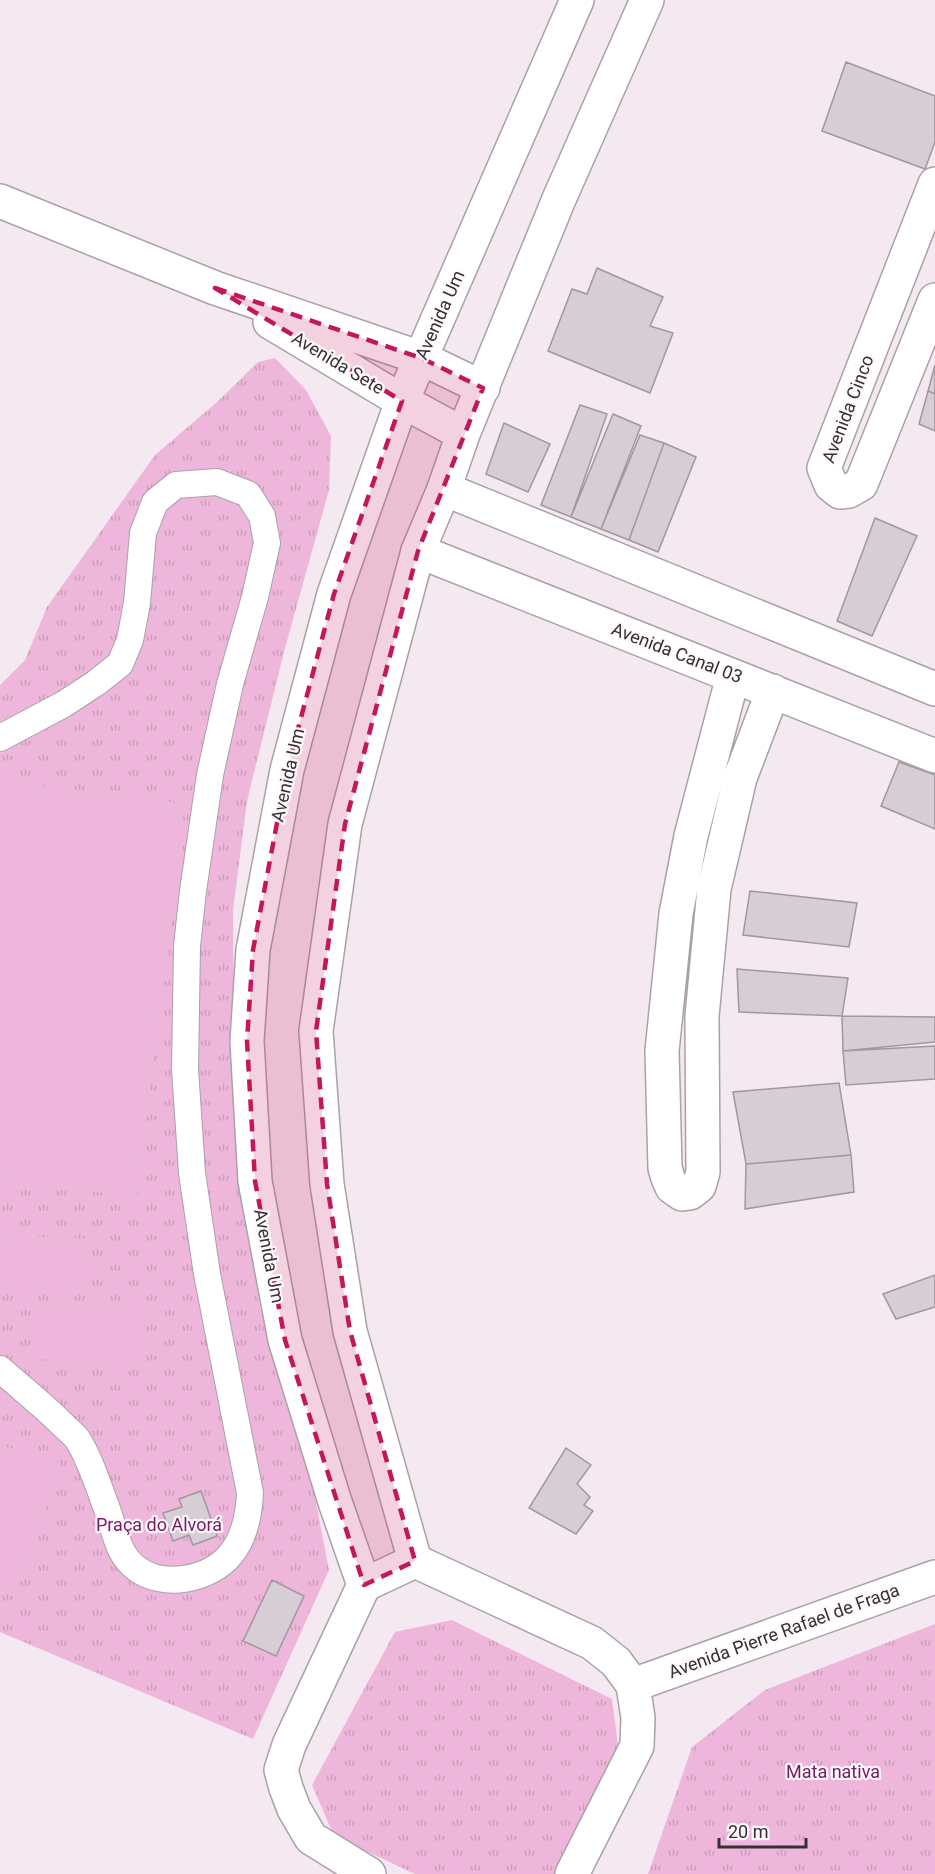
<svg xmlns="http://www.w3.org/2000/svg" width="935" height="1874" viewBox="0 0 935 1874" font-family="Roboto,sans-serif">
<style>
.park{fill:url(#park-tufts)}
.pitch{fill:#eeb6db}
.building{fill:#d7cdd4;stroke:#a1979d;stroke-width:1.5}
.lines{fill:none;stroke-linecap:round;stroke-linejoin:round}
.pedestrian-casing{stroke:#aaa1a7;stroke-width:28}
.minor-casing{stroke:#aaa1a7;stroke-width:36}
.tertiary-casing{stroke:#aaa1a7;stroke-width:36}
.pedestrian{stroke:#fff;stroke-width:26}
.minor{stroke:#fff;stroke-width:33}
.tertiary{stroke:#fff;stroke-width:33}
.marked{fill:#c2185b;fill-opacity:0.2;stroke:#c2185b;stroke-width:4.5;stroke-dasharray:12 8;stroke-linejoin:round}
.labels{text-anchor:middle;stroke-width:4.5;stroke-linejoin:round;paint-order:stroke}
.street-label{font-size:18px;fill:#343033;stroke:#fef8fc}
.park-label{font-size:18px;fill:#791863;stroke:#fef8fc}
</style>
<defs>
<pattern id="park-tufts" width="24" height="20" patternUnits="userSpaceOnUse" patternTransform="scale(1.5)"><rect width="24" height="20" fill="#eeb6db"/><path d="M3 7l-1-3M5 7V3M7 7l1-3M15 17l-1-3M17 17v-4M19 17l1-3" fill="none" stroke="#cd9dbc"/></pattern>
</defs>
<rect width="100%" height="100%" fill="#f4e9f0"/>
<path class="park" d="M275 358 306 390 331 436 329 490 285 648 247 801 233 910 234 1035 249 1241 261 1311 311 1476 329 1570 253 1739 0 1632V685L25 660 47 607 155 455 216 403 258 362Z
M452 1620 612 1699 620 1761 556 1874H415L334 1836 312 1785 395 1632Z
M935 1624V1874H648L692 1747 765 1690Z"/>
<path class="pitch" d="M0 780 185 804 137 1197 0 1180Z
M0 1235 92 1239 90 1295 0 1291Z
M35 1303 145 1307 143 1364 32 1359Z
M0 1445 60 1463 25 1580 0 1573Z"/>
<path class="building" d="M846 62 935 96V142L925 169 822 131Z
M597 268 663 297 650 326 673 333 650 393 548 351 572 289 587 294Z
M935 365V394L928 391Z
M928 391 935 394V431L919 424Z
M580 405 607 414 571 517 541 505Z
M613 414 641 426 601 529 571 517Z
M504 423 550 444 528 492 486 474Z
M640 435 664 443 629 540 601 529Z
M664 443 696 457 658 552 629 540Z
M875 518 917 536 872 636 837 621Z
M899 762 935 775V829L881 806Z
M750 891 857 903 849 947 743 935Z
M737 969 848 978 842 1016 739 1012Z
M842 1016 935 1017V1042L843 1051Z
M935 1046V1079L846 1085 843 1051Z
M839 1083 851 1155 746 1164 733 1092Z
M851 1155 854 1192 745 1209 746 1164Z
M935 1275V1307L896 1319 883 1294Z
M566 1448 591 1465 577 1484 590 1497 584 1505 593 1511 576 1534 529 1508Z
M201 1491 217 1536 193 1545 189 1535 173 1541 163 1513 182 1507 179 1499Z
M272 1580 304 1596 276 1656 243 1641Z"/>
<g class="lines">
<defs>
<path id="pedestrian" d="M0 738 64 704 96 683 120 664 130 640 137 603 143 533 155 502 176 485 217 482 248 494 262 516 267 543 255 597 230 684 210 775 193 891 187 946 185 1069 192 1173 207 1274 250 1493C249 1513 245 1537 231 1554 210 1580 163 1589 136 1568 118 1555 115 1531 108 1512 99 1488 91 1461 78 1440 74 1434 67 1429 62 1424 42 1404 20 1387 0 1369"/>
<path id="minor" d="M935 184 824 468 831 485 840 492 849 491 861 484 935 300
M444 489 935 689
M418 551 935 756
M733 676 691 836 676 914 662 1051 665 1168 668 1178 672 1187 682 1194 690 1193 699 1186 703 1172 702 1016 714 889 740 778 773 691"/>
<path id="tertiary" d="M0 201 215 288 421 358 483 388
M270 322 402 401 463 434
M415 1561 350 1331 327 1184 316 1031 345 824 418 551 444 489 463 434 559 199 647 0
M364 1585 335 1502 285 1340 255 1181 247 1041 253 950 287 770 334 594 402 401 577 0
M633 1685 935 1577
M369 1874 311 1838 294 1809 286 1788 281 1770 289 1745 364 1585 415 1561 592 1643 616 1662 633 1685 638 1718 637 1746 572 1874"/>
</defs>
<use href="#pedestrian" class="pedestrian-casing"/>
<use href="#minor" class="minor-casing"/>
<use href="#tertiary" class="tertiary-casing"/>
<use href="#pedestrian" class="pedestrian"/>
<use href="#minor" class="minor"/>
<use href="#tertiary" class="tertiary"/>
</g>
<path class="marked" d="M215 288 421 358 483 388 418 551 345 824 316 1031 327 1184 350 1331 415 1561 364 1585 285 1340 255 1181 247 1041 253 950 287 770 334 594 402 401Z"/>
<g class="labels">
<g class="street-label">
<text transform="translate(440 315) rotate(-66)" y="6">Avenida Um</text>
<text transform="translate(338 363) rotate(31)" y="6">Avenida Sete</text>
<text transform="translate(848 409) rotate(-69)" y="6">Avenida Cinco</text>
<text transform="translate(677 653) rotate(21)" y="6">Avenida Canal 03</text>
<text transform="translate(288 775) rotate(-77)" y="6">Avenida Um</text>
<text transform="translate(269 1256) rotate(79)" y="6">Avenida Um</text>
<text transform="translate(784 1631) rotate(-20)" y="6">Avenida Pierre Rafael de Fraga</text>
</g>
<g class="park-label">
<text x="159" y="1531">Praça do Alvorá</text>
<text x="833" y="1778">Mata nativa</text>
</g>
</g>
<path d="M719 1838v9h87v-9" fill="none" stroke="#343033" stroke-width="3"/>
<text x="728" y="1838" font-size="18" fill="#343033" stroke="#fef8fc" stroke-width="4.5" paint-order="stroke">20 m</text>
</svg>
